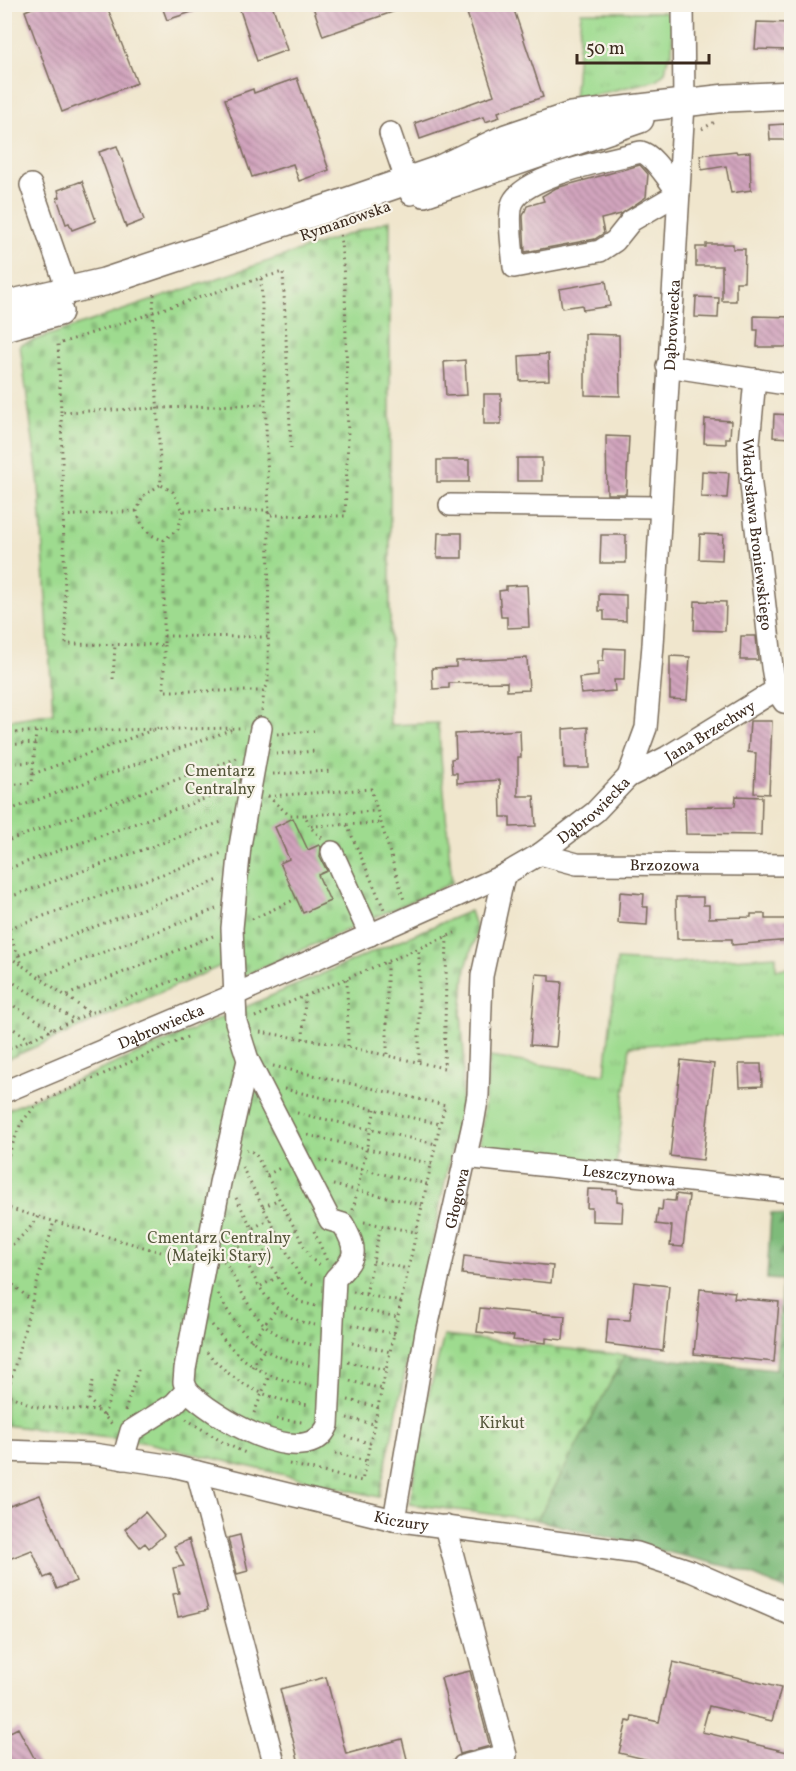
<svg xmlns="http://www.w3.org/2000/svg" width="796" height="1771" viewBox="0 0 796 1771" font-family="Vollkorn,serif">
<style>
.grass{fill:url(#grass-tufts);stroke:#6c8256;stroke-width:1.5}
.forest{fill:url(#forest-firs);stroke:#5c724c;stroke-width:1.5}
.cemetery{fill:url(#cemetery-stones);stroke:#6c8256;stroke-width:1.5}
.building{fill:url(#building-back-hatch)}
.lines{fill:none;stroke-linecap:round;stroke-linejoin:round}
.minor-casing{stroke:#7a6c5b;stroke-width:24}
.major-casing{stroke:#7a6c5b;stroke-width:30}
.path{stroke:#7a6c5b;stroke-width:3;stroke-dasharray:1.5 4.5;stroke-linecap:butt}
.minor{stroke:#fff;stroke-width:21}
.major{stroke:#fff;stroke-width:27}
.labels{text-anchor:middle;stroke-width:4.5;stroke-linejoin:round;paint-order:stroke}
.street-label{font-size:16px;fill:#3b2a1e;stroke:#f7f3e8}
.park-label{font-size:16px;fill:#54563a;stroke:#f7f3e8}
</style>
<defs>
<pattern id="grass-tufts" width="24" height="20" patternUnits="userSpaceOnUse" patternTransform="scale(1.5)"><rect width="24" height="20" fill="#9edb8f"/><path d="M3 7l-1-3M5 7V3M7 7l1-3M15 17l-1-3M17 17v-4M19 17l1-3" fill="none" stroke="#89bc7b"/></pattern>
<pattern id="forest-firs" width="22" height="20" patternUnits="userSpaceOnUse" patternTransform="scale(1.5)"><rect width="22" height="20" fill="#7ebb7a"/><path d="M5 1l3.5 6h-7zM16 11l3.5 6h-7z" fill="#689863"/></pattern>
<pattern id="cemetery-stones" width="16" height="16" patternUnits="userSpaceOnUse" patternTransform="scale(1.5)"><rect width="16" height="16" fill="#9edb8f"/><path d="M2 7V4a2 2 0 0 1 4 0v3zM10 15v-3a2 2 0 0 1 4 0v3z" fill="#89bc7b"/></pattern>
<pattern id="building-back-hatch" width="6" height="6" patternUnits="userSpaceOnUse" patternTransform="scale(1.5)"><rect width="6" height="6" fill="#d1a4bd"/><path d="M-1 5l2 2M0 0l6 6M5-1l2 2" fill="none" stroke="#ab8699"/></pattern>
</defs>
<rect width="100%" height="100%" fill="#f7f3e8"/>
<filter id="ink" filterUnits="userSpaceOnUse"><feTurbulence type="fractalNoise" baseFrequency=".0167" numOctaves="2"/><feDisplacementMap in="SourceGraphic" scale="12" xChannelSelector="R" yChannelSelector="G"/><feConvolveMatrix kernelMatrix="1 2 1 2 8 2 1 2 1" color-interpolation-filters="sRGB"/></filter>
<filter id="wash" filterUnits="userSpaceOnUse"><feTurbulence type="fractalNoise" baseFrequency=".008" numOctaves="4" result="noise"/><feDisplacementMap in="SourceGraphic" scale="24" xChannelSelector="R" yChannelSelector="G"/><feGaussianBlur stdDeviation="1.35" result="paint"/><feColorMatrix in="noise" values="0 0 0 0 0 0 0 0 0 0 0 0 0 0 0 0 0 1.4 0 .05"/><feComposite in="paint" operator="in"/></filter>
<g filter="url(#wash)">
<rect width="100%" height="100%" fill="#f0e6cd"/>
<path class="grass" d="M581 12H664L673 19 672 55 668 57 665 72 656 80 574 100Z
M776 956V969L791 968V1035L630 1046 616 1166 484 1149 480 1141 490 1057 605 1074 617 960 671 963Z"/>
<path class="forest" d="M771 1213 791 1217V1592L741 1570 537 1520 625 1355 776 1370 782 1280 767 1279Z"/>
<path class="cemetery" d="M390 220V725L438 723 452 883 243 976 239 958 5 1060 4 721 53 713 39 485 20 345Z
M470 911 477 932 466 967 461 1013 464 1055 461 1104 379 1497 148 1443 5 1425V1111C160 1045 314 976 470 911Z
M444 1336 625 1355 537 1520 410 1504 422 1420Z"/>
<g id="blocks">
<path class="building" d="M41 4H106L137 83 62 112 25 11Z
M161 4H206L207 7 167 20Z
M238 4H272L287 50 257 61Z
M312 4H406L407 7 323 36Z
M464 4H512L543 97 498 112 500 117 485 122 483 117 420 139 415 123 494 95Z
M757 22 789 23 788 50 755 49Z
M297 78 329 170 299 181 293 164 252 177 225 99 253 89 254 93Z
M785 124V140H770L769 125Z
M117 146 144 220 126 227 99 152Z
M736 151 737 153 750 152 751 190 731 193 726 166 702 170 700 155Z
M640 165 648 174 646 197 621 214 601 219 604 233 595 239 525 252 523 216 527 206 544 201 542 196 556 188Z
M82 181 96 221 72 230 69 223 66 224 57 198 60 197 58 190Z
M706 244H733V249H745L744 282H736V301H722V266H696V247H706Z
M606 281 610 306 583 310 582 305 562 308 559 289Z
M696 297 719 298 718 318 695 317Z
M754 316 792 317 790 347H757L758 330H754Z
M585 334 619 335 620 396 585 395Z
M548 354 549 380 520 381 519 356Z
M465 360 467 395 446 396 444 362Z
M484 394H501V424H484Z
M774 414 792 415V438L773 437Z
M705 419 731 421 730 438H726V444L704 443Z
M606 436 629 437 626 494H607Z
M517 458H542V481H517Z
M437 460H469V482H437Z
M702 471 729 473 727 498 701 497Z
M438 533H462V558H437Z
M700 534 723 535 722 560 699 559Z
M601 535H626V563H600Z
M527 585 529 627 507 628V617H501L499 591 506 590V586Z
M599 594 626 595V621L604 620V611H599Z
M695 601 726 602 725 631 694 630Z
M741 636H756L758 660H740Z
M604 648 625 649 624 680H614L615 691 581 694 579 678 598 676V661H603Z
M670 656 690 657 687 700 670 699Z
M527 658 529 690 507 691V682L449 683V688L433 689 432 668 456 667V661Z
M750 721H772L769 794 754 793 756 753 748 752Z
M588 727 589 768H564L563 729Z
M520 730 521 757H518V796H534L536 826 510 827V817H501L500 780 457 783V773H452L451 759 456 758 455 734Z
M736 796 762 797 761 835 686 834 685 807 735 806Z
M293 818 308 850 319 845 321 847 320 857 327 871 318 875 330 901 303 913 280 863 289 859 275 827Z
M620 892 644 894 643 907H648L647 925 618 923Z
M676 897H703V905H709V918L751 917V914H765V919H792V940L732 945V939H677Z
M536 974 550 975V981L562 982 556 1047 530 1045Z
M681 1060 714 1064 703 1160 670 1156Z
M739 1064H761L762 1086 740 1087Z
M588 1189 617 1190V1201L623 1202 622 1222 592 1221V1208H587Z
M676 1194 689 1196 683 1247 670 1246 672 1226 656 1224 658 1209 662 1210 663 1200 675 1201Z
M464 1256 553 1266 551 1283 462 1274Z
M634 1282 669 1286 663 1351 606 1344 608 1319 630 1320Z
M700 1289 735 1292 734 1298 779 1302 774 1362 694 1354Z
M480 1308 565 1316 563 1340 546 1338V1343L513 1340 514 1336 477 1332Z
M40 1495 76 1581 57 1589 51 1575 44 1578 32 1550 4 1561V1508Z
M145 1512 164 1535 149 1548 145 1543 140 1547 125 1529Z
M240 1535 248 1571 237 1574 228 1538Z
M189 1539 208 1610 178 1617 173 1594 179 1593 173 1568 184 1566 174 1546Z
M673 1662 781 1688 772 1721 709 1706 702 1732 792 1753V1767H679L619 1753 627 1721 631 1722 632 1716 659 1722Z
M470 1671 490 1746 460 1754 441 1678Z
M326 1677 346 1754 402 1739 409 1767H300L280 1689Z
M18 1728 39 1767H8L4 1760V1735Z"/>
</g>
</g>
<g filter="url(#ink)">
<use href="#blocks" fill-opacity="0" stroke="#7a6c5b" stroke-width="1.5"/>
<g class="lines">
<defs>
<g id="minor">
<path d="M390 133 411 194"/>
<path d="M641 152C654 155 669 182 679 193L631 221 615 241 600 251 514 267C513 253 507 214 513 202 526 175 613 159 641 152Z"/>
<path d="M31 185 68 292 61 302"/>
<path d="M667 366 792 385"/>
<path id="s1" d="M755 379 749 443 750 476 772 667 776 690 784 702 792 703"/>
<path d="M450 505 660 507"/>
<path id="s2" d="M628 777 667 757 792 680"/>
<path d="M332 852 370 935"/>
<path id="s3" d="M540 854 577 864 792 865"/>
<path id="s4" d="M4 1092 234 995 448 900 504 875 540 854 595 812 628 777 646 728 653 645 684 104 683 4"/>
<path id="s5" d="M465 1157 792 1192"/>
<path d="M187 1390C210 1415 307 1475 328 1425L335 1279C356 1257 359 1253 343 1224L330 1220 248 1060"/>
<path id="s6" d="M4 1451 93 1454 173 1466 394 1520 637 1553 691 1571 792 1615"/>
<path d="M123 1459 131 1431 174 1404 187 1390 184 1382 185 1369 220 1183 248 1060 236 1022 232 928 240 846 261 728"/>
<path d="M197 1472 275 1766"/>
<path id="s7" d="M394 1520 426 1332 473 1124 478 1095 482 976 504 875"/>
<path d="M445 1526 506 1755 463 1766"/>
</g>
<path id="major" d="M424 193 640 119
M4 305 104 282 337 205 438 170 506 138 571 116 726 98 792 95
M4 327 59 312"/>
</defs>
<use href="#minor" class="minor-casing"/>
<use href="#major" class="major-casing"/>
<path class="path" d="M702 129 715 122
M261 278 283 272 291 448
M154 294 153 312 161 485 173 492 183 511 267 510 269 515 345 516 348 438 345 288 340 232
M153 312 261 278 269 515 268 684 264 691 262 711
M61 412 58 344 153 313
M160 485 143 496 137 511C141 527 148 536 164 540
M183 511 178 529 164 540V645L66 644 61 412 265 404
M63 516 137 511
M164 636 268 637
M164 645V691H264
M113 679 115 645
M4 734 36 731
M277 734 314 731
M4 745 35 743
M276 754 316 751
M4 764 34 762
M33 774 158 728
M273 774 331 771
M4 785 32 783 36 731 244 728
M268 796 371 789 404 900
M268 796 289 815H305L310 827 322 838
M4 812 233 729
M305 815 377 811
M347 825 384 909
M311 826 381 823
M4 842 237 758
M4 870 230 790
M4 899 224 821
M252 919 296 899
M4 922 23 966 90 1013
M4 930 222 853
M4 954 22 965
M19 955 219 880
M41 976 216 909
M4 977 75 1020
M347 979 348 1046
M67 995 213 936
M4 1000 54 1030
M255 1017 455 933
M4 1023 31 1040
M260 1032 330 1043 444 1068 447 936
M303 1039 305 996
M4 1046 10 1049
M4 1051 90 1013 214 965
M387 1054V961
M419 1061V948
M273 1066 445 1105 440 1124
M284 1089 440 1124 370 1443 343 1436
M297 1113 436 1144
M308 1135 432 1164
M246 1150H250L256 1155 311 1259 322 1266
M320 1160 427 1184
M4 1166 21 1123 38 1103 187 1037
M242 1167 300 1277 306 1282 317 1285
M267 1175 282 1167
M333 1185 422 1205
M236 1198 286 1292 300 1302 316 1306
M4 1207 161 1252
M263 1207 279 1199
M353 1210 375 1109
M364 1222 415 1232
M253 1228 270 1219
M231 1230C254 1273 262 1316 315 1325
M314 1231 327 1261
M4 1253 29 1229 38 1216
M224 1261C251 1304 255 1338 314 1345
M373 1261 408 1269
M4 1277 32 1301
M261 1286 278 1277
M353 1292 401 1302
M218 1294C242 1338 262 1357 313 1366
M366 1294 381 1225
M353 1308 398 1317
M212 1325C242 1364 263 1378 312 1386
M352 1325 395 1334
M251 1341 276 1310
M352 1343 391 1352
M207 1352C235 1385 267 1400 310 1405
M348 1362 387 1370
M252 1367 264 1350
M93 1381 89 1400 98 1409
M350 1381 383 1389
M4 1393 36 1407 99 1411 113 1425
M7 1394 54 1221
M348 1400 379 1407
M125 1411 139 1367
M254 1413 269 1376
M104 1416 120 1366
M347 1418 374 1424
M186 1419 224 1443 248 1454
M276 1419 302 1422
M335 1453 366 1461
M289 1464 362 1481 370 1443"/>
<use href="#minor" class="minor"/>
<use href="#major" class="major"/>
</g>
</g>
<g class="labels">
<g class="street-label">
<text transform="translate(345 220) rotate(-19)" y="6">Rymanowska</text>
<text dy="6" stroke="none"><textPath href="#s4" startOffset="1160">Dąbrowiecka</textPath></text>
<text dy="6" stroke="none"><textPath href="#s1" startOffset="156">Władysława Broniewskiego</textPath></text>
<text dy="6" stroke="none"><textPath href="#s2" startOffset="94">Jana Brzechwy</textPath></text>
<text dy="6" stroke="none"><textPath href="#s4" startOffset="656">Dąbrowiecka</textPath></text>
<text dy="6" stroke="none"><textPath href="#s3" startOffset="126">Brzozowa</textPath></text>
<text dy="6" stroke="none"><textPath href="#s4" startOffset="170">Dąbrowiecka</textPath></text>
<text dy="6" stroke="none"><textPath href="#s5" startOffset="165">Leszczynowa</textPath></text>
<text dy="6" stroke="none"><textPath href="#s7" startOffset="328">Głogowa</textPath></text>
<text dy="6" stroke="none"><textPath href="#s6" startOffset="405">Kiczury</textPath></text>
</g>
<g class="park-label">
<text x="220" y="776">Cmentarz<tspan x="220" dy="18">Centralny</tspan></text>
<text x="219" y="1243">Cmentarz Centralny<tspan x="219" dy="18">(Matejki Stary)</tspan></text>
<text x="502" y="1428">Kirkut</text>
</g>
</g>
<rect width="796" height="1771" fill="none" stroke="#f7f3e8" stroke-width="24"/>
<path d="M577 54v9h132v-9" fill="none" stroke="#3b2a1e" stroke-width="3"/>
<text x="586" y="54" font-size="18" fill="#3b2a1e" stroke="#f7f3e8" stroke-width="4.5" paint-order="stroke">50 m</text>
</svg>
